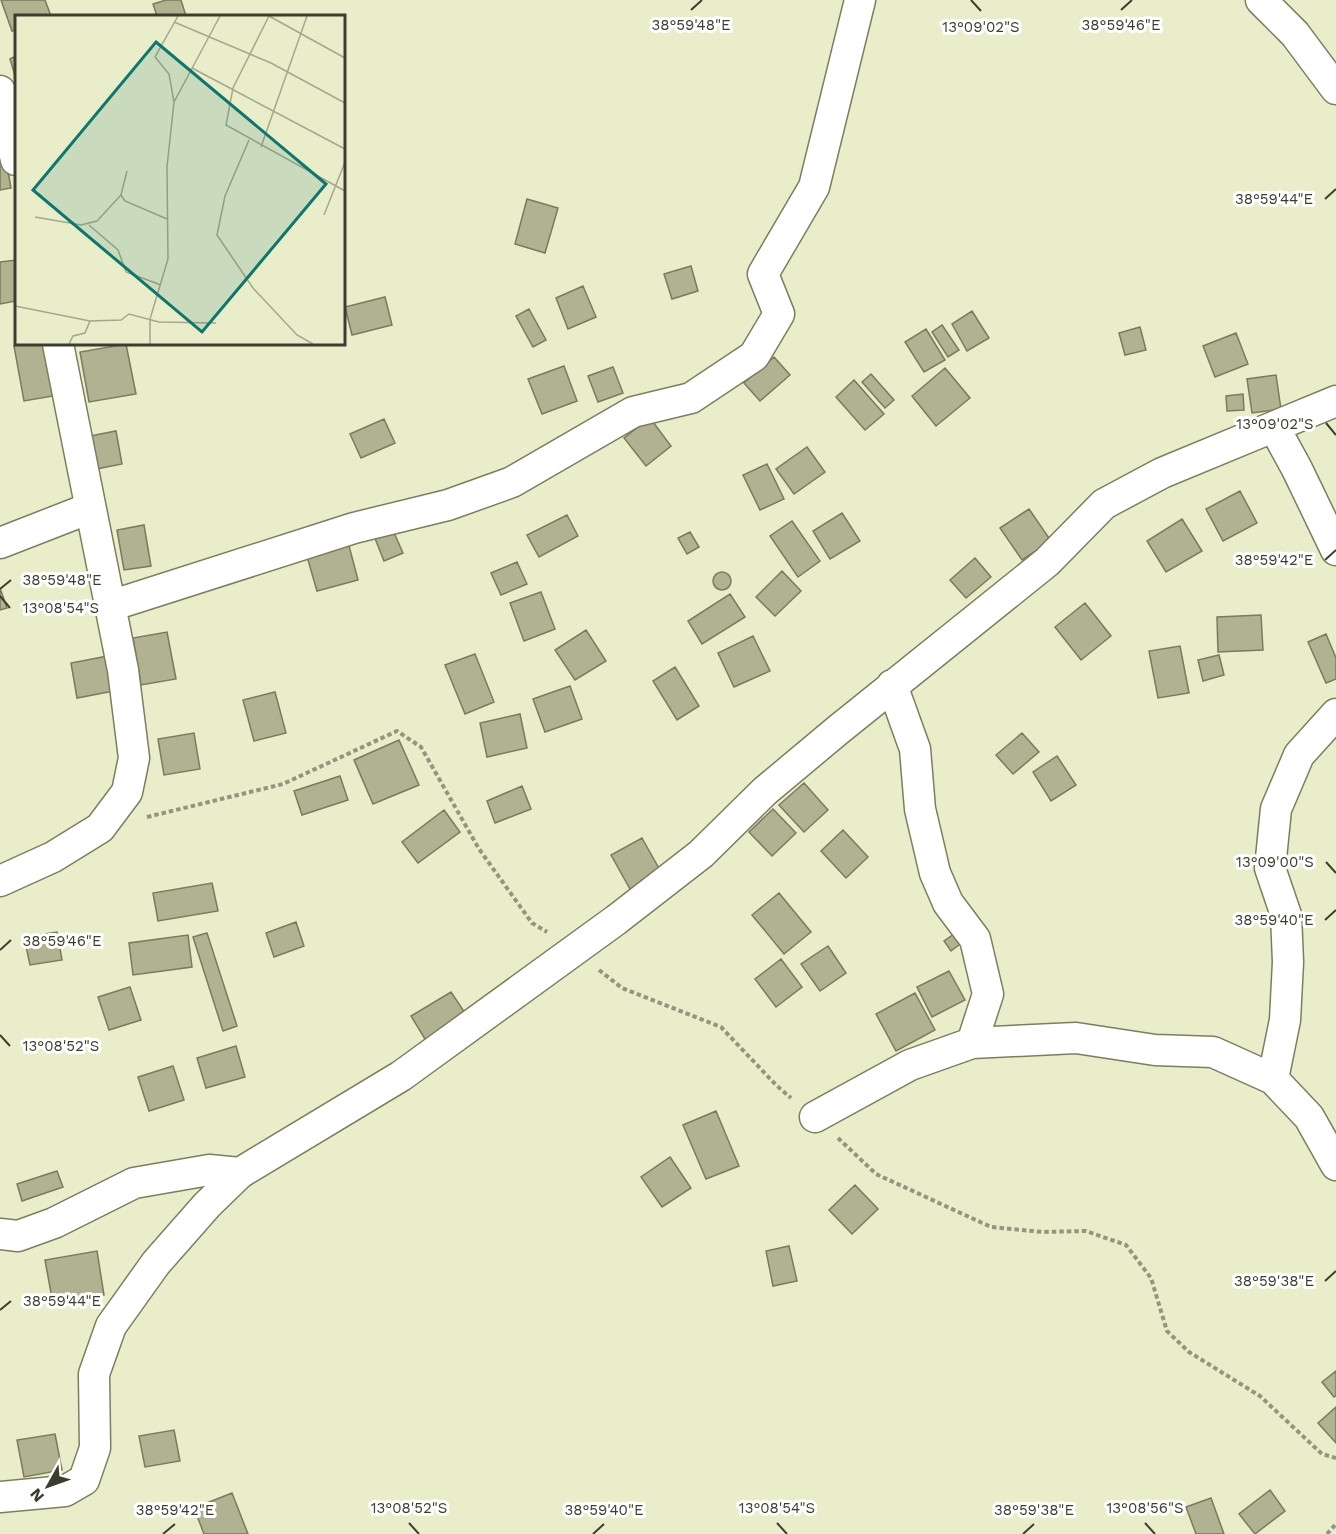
<svg xmlns="http://www.w3.org/2000/svg" width="1336" height="1534" viewBox="0 0 1336 1534" font-family="'Work Sans',sans-serif">
<style>
.building{fill:#b0b291;stroke:#797b5b;stroke-width:1.5}
.lines{fill:none;stroke-linecap:round;stroke-linejoin:round}
.minor-casing{stroke:#7c7e5f;stroke-width:33}
.path{stroke:#93957d;stroke-width:4;stroke-dasharray:4.5 3;stroke-linecap:butt}
.minor{stroke:#fff;stroke-width:30}
.ticks{fill:none;stroke:#3c3d2f;stroke-width:2}
.inset-road{fill:none;stroke:#a4a78c;stroke-width:1.5}
.view{fill:#0f766e;fill-opacity:0.15;stroke:#0f766e;stroke-width:3}
.inset-edge{fill:none;stroke:#3c3d2f;stroke-width:3}
.ticks-label{font-size:15px;text-anchor:middle;fill:#3c3d2f;stroke:#fff;stroke-width:6;stroke-linejoin:round;paint-order:stroke}
</style>
<rect width="100%" height="100%" fill="#eaedca"/>
<path class="building" d="M1 0H45L51 16H16V30L12 31Z
M166 0H181L186 16H157L153 4Z
M16 56V79L10 59Z
M4 149 11 188 0 190V150Z
M527 199 558 208 545 253 515 244Z
M16 260V301L0 304V262Z
M691 266 698 291 672 299 664 274Z
M583 286 596 317 568 329 556 298Z
M385 297 392 325 352 335 345 307Z
M529 309 546 340 533 347 516 316Z
M972 311 989 338 967 351 952 324Z
M942 325 959 350 948 357 932 332Z
M1140 327 1146 350 1125 355 1119 333Z
M926 329 945 360 924 372 905 342Z
M1236 333 1248 364 1215 377 1203 346Z
M27 344H44L53 396 24 401 14 346Z
M126 344 136 394 89 402 80 352Z
M774 357 790 375 760 401 744 383Z
M564 366 577 401 542 414 528 379Z
M613 367 623 393 598 402 588 376Z
M945 368 970 398 936 426 912 396Z
M871 374 894 400 885 408 862 382Z
M1276 375 1281 409 1252 413 1247 379Z
M854 380 884 414 865 430 836 397Z
M1243 394 1244 410 1227 411 1226 396Z
M650 418 671 446 646 466 624 438Z
M384 419 395 443 361 458 350 434Z
M116 431 122 464 91 470 85 437Z
M807 447 825 472 794 494 776 469Z
M767 464 784 499 760 510 743 475Z
M1240 491 1257 523 1223 541 1206 509Z
M1029 509 1051 541 1022 560 1000 528Z
M842 513 860 541 830 559 813 531Z
M567 515 578 536 539 557 527 535Z
M1182 519 1202 551 1166 572 1147 541Z
M792 521 820 561 798 577 770 536Z
M144 525 151 566 124 570 117 530Z
M392 528 403 553 384 561 374 536Z
M690 532 699 547 687 554 678 538Z
M348 542 358 580 317 591 306 553Z
M975 558 991 577 966 598 950 580Z
M517 562 527 584 501 595 491 573Z
M782 571 801 591 775 616 756 597Z
M713 581a9 9 0 1 1 18 0a9 9 0 1 1-18 0Z
M0 588 7 608 0 610Z
M541 592 555 629 524 641 510 603Z
M730 594 745 617 702 644 688 621Z
M1085 603 1111 636 1081 660 1055 627Z
M1261 615 1263 650 1218 652 1217 617Z
M586 630 606 661 575 680 555 650Z
M167 632 176 679 141 685 133 638Z
M1326 634 1336 658V679L1326 683 1308 642Z
M753 636 770 671 734 687 718 653Z
M1180 646 1189 693 1158 698 1149 651Z
M475 654 494 702 465 714 445 665Z
M1219 655 1224 675 1203 681 1198 660Z
M108 656 114 691 77 698 71 663Z
M675 667 699 706 677 720 653 681Z
M570 686 582 719 545 732 533 699Z
M275 692 286 733 254 741 243 700Z
M520 714 527 748 487 757 480 723Z
M194 733 200 769 164 775 158 739Z
M1022 733 1039 752 1013 774 996 755Z
M399 740 419 785 373 804 354 760Z
M1057 756 1076 785 1051 801 1033 772Z
M340 776 348 800 302 815 294 791Z
M804 783 828 810 804 832 779 805Z
M522 786 531 809 495 823 487 801Z
M773 809 796 833 772 856 749 832Z
M444 810 460 832 418 863 402 842Z
M843 830 868 857 846 878 821 851Z
M642 838 661 872 630 889 611 855Z
M212 883 218 911 158 921 153 893Z
M779 893 811 932 784 954 752 915Z
M296 922 304 946 274 957 266 933Z
M57 932 62 960 30 965 24 937Z
M957 932 964 941 951 951 944 941Z
M207 933 237 1026 223 1031 193 937Z
M188 935 192 967 133 975 129 943Z
M828 946 846 973 820 991 801 964Z
M781 959 802 987 776 1007 755 979Z
M949 971 965 1000 932 1017 917 987Z
M130 987 141 1020 109 1030 98 997Z
M451 992 469 1019 428 1044 411 1016Z
M915 993 935 1030 896 1051 876 1014Z
M236 1046 245 1077 206 1088 197 1058Z
M173 1066 184 1100 149 1111 138 1077Z
M716 1111 739 1166 706 1179 683 1125Z
M670 1157 691 1188 662 1207 641 1177Z
M57 1171 63 1187 22 1201 17 1184Z
M855 1185 878 1209 852 1234 829 1210Z
M789 1246 797 1281 773 1286 766 1251Z
M97 1251 104 1295 53 1304 45 1260Z
M1336 1371V1396L1334 1397 1322 1382Z
M1336 1407V1443L1318 1423Z
M174 1430 180 1461 145 1467 139 1436Z
M55 1434 62 1470 24 1477 17 1440Z
M1270 1490 1285 1511 1255 1534 1239 1514Z
M232 1493 248 1534H204L194 1508Z
M1211 1498 1224 1534H1196L1186 1507Z"/>
<g class="lines">
<defs>
<path id="minor" d="M1261 0 1295 34 1336 89
M0 91 16 160
M1274 427 1297 469 1336 550
M0 543 90 508
M110 606 354 528 448 505 512 482 633 412 691 398 754 356 779 314 763 274 814 187 860 0
M892 685 915 749 920 809 935 873 948 903 975 939 988 994 972 1043
M0 881 53 857 100 828 127 792 134 758 123 670 58 344
M1273 1079 1285 1020 1288 962 1286 915 1270 868 1276 809 1299 755 1336 714
M815 1117 910 1065 972 1043 1076 1038 1155 1050 1213 1052 1273 1079 1309 1117 1336 1165
M0 1234 18 1236 54 1223 134 1183 209 1170 240 1173
M0 1497 65 1491 84 1480 95 1448 94 1374 111 1326 156 1263 207 1205 240 1173 401 1076 616 920 701 854 765 791 838 730 1047 562 1104 504 1162 473 1336 401"/>
</defs>
<use href="#minor" class="minor-casing"/>
<path class="path" d="M147 817 283 784 397 731 421 747 479 849 532 923 547 932
M599 970 622 988 721 1027 776 1085 791 1098
M838 1138 876 1174 991 1227 1043 1232 1086 1231 1126 1245 1151 1278 1167 1331 1189 1352 1260 1396 1322 1454 1336 1458
M1327 1534 1336 1524"/>
<use href="#minor" class="minor"/>
</g>
<path class="ticks" d="M971 0 981 11M691 10 702 0M1121 10 1132 0M1325 199 1336 189M1326 423 1336 435M1325 560 1336 550M0 589 11 580M0 596 10 608M1326 862 1336 873M1325 920 1336 910M0 950 11 940M0 1035 10 1046M1325 1281 1336 1271M0 1310 11 1301M409 1523 419 1534M777 1523 787 1534M1145 1523 1155 1534M163 1534 175 1524M593 1534 604 1524M1023 1534 1034 1524"/>
<g transform="translate(15 15)">
<rect width="330" height="330" fill="#eaedca"/>
<path class="inset-road" d="M254 1 218 73 211 110 330 176M254 1 330 43M159 7 256 48 330 88M177 53 330 134M159 87 205 1M234 125 210 181 202 220 238 273 282 320 298 329M246 132 292 1M106 180 110 186 152 204M309 200 330 147M20 202 66 210 82 206 106 180 112 156M74 210 103 235 111 257 146 270M0 291 75 306M54 329 58 321 70 318 75 306 106 305 114 299 144 307 201 308M135 329V304L153 244 152 152 159 87 154 59 140 42 163 1"/>
<path class="view" d="M141 27 311 169 187 317 18 175Z"/>
<rect width="330" height="330" class="inset-edge"/>
</g>
<g class="ticks-label">
<text x="691" y="30">38°59'48"E</text>
<text x="1121" y="30">38°59'46"E</text>
<text x="981" y="32">13°09'02"S</text>
<text x="1274" y="204">38°59'44"E</text>
<text x="1275" y="429">13°09'02"S</text>
<text x="1274" y="565">38°59'42"E</text>
<text x="62" y="585">38°59'48"E</text>
<text x="61" y="613">13°08'54"S</text>
<text x="1275" y="867">13°09'00"S</text>
<text x="1274" y="925">38°59'40"E</text>
<text x="62" y="946">38°59'46"E</text>
<text x="61" y="1051">13°08'52"S</text>
<text x="1274" y="1286">38°59'38"E</text>
<text x="62" y="1306">38°59'44"E</text>
<text x="409" y="1513">13°08'52"S</text>
<text x="777" y="1513">13°08'54"S</text>
<text x="1145" y="1513">13°08'56"S</text>
<text x="175" y="1515">38°59'42"E</text>
<text x="604" y="1515">38°59'40"E</text>
<text x="1034" y="1515">38°59'38"E</text>
</g>
<g transform="translate(48 1486) rotate(230)" stroke="#ffffff" stroke-width="4.5" paint-order="stroke">
<path d="M0-4.5L10 22L0 15L-10 22Z" fill="#3c3d2f"/>
<text y="-9" font-size="16" font-weight="bold" text-anchor="middle" fill="#3c3d2f">N</text>
</g>
</svg>
